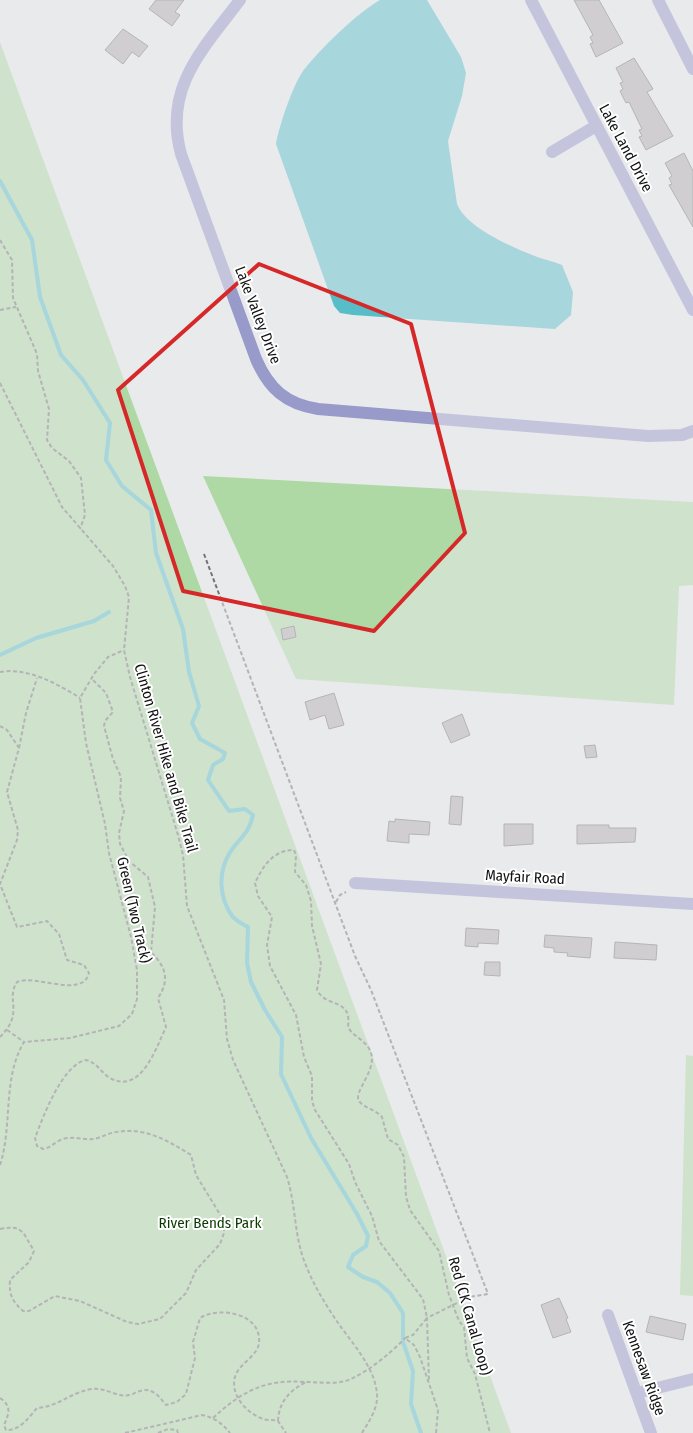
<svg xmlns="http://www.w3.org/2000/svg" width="693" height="1433" viewBox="0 0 693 1433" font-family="'Fira Sans Condensed',sans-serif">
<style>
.green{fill:#aed9a4}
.water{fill:#57bec8}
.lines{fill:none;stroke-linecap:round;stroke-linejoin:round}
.stream{stroke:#57bec8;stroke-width:4}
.building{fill:#b1aeaf;stroke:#757273}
.path{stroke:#747476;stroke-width:2;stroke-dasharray:4 2.5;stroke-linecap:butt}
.minor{stroke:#989aca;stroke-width:12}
.marked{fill:none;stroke:#d62828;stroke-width:4;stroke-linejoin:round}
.labels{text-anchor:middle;stroke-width:4;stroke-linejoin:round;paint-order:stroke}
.street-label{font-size:15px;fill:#111112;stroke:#fff}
.park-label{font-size:15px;fill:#0a3a00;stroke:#fff}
</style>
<rect width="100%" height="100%" fill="#e9eaec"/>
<path class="green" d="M0 42 8 64 511 1433H0Z
M203 476 693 502V585L679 586 674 705 296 679Z
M686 1055 693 1056V1296L680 1295Z"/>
<path class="water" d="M380 0H427L461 57 466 73 462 96 448 141 457 204C466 227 510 246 532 255 542 259 552 261 562 265L573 292 571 315 555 329 353 315 340 313 334 306 276 144C279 126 293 85 303 71 320 49 357 13 380 0Z"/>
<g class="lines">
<path class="stream" d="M0 181 32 240 40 297 61 355 83 380 110 423 106 460 122 486 151 510 156 553 183 629 189 672 199 706 192 723 200 739 225 753 223 759 213 765 208 780 229 811 245 809 253 815C248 837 238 838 229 854 218 873 219 897 232 916 236 921 243 924 248 927L247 963 251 982 265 1010 282 1037 281 1074 311 1138 357 1214 368 1236 366 1246 353 1255 348 1267 363 1277 377 1282 390 1293 403 1313V1342L413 1371 411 1404 421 1433
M0 655 36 638 94 621 109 612"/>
</g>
<path class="building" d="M156 0H184L175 12 180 15 172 26 149 9Z
M574 0H599L623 43 596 57 590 44 593 43 590 37 593 35Z
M123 29 148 46 139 57 132 52 123 64 105 50Z
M634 58 653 89 647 92 673 136 646 150 639 137 642 136 639 130 642 129 629 102 626 103 620 91 623 89 620 83 623 82 616 68Z
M684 153 693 171V227L669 185 672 184 669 178 672 176 665 163Z
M294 626 296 637 283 640 281 629Z
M334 693 344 725 329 729 325 715 310 720 305 702Z
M462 714 470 735 451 743 442 723Z
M595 745 597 757 586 758 584 746Z
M451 796 463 797 461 825 449 824Z
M395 819 430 822 429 835 409 834V843L387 841 389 821 395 822Z
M504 824H533V844L504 846Z
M577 825H609V828H636L635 842 577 844Z
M466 928 499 930 498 944 478 943V947L465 946Z
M545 935 592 938 590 958 567 956 568 953 554 952V948L544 947Z
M615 942 657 945 656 960 614 958Z
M485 962H500V976L484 975Z
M559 1298 568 1318 566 1319 571 1332 553 1338 541 1305Z
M650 1316 686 1324 683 1340 646 1332Z"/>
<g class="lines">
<path class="path" d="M0 240 12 260 13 298 37 354 38 371 49 409 47 440 52 448 69 461 81 478 85 515 80 529
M0 310 16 307
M0 383 62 507 113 566 125 586 129 597 124 650 130 677 178 835 183 855 187 906 224 1000 227 1039 233 1060 287 1177C296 1205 294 1236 305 1263 313 1284 324 1302 336 1320 351 1342 375 1367 377 1394 378 1409 369 1421 362 1433
M204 554 355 956 371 990 488 1294 469 1297 427 1318 429 1381
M0 672C27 667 58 684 80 698
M0 726 7 730 19 748 7 792 18 830 17 840 0 884 17 927 47 921 59 934 67 960 84 965 89 973C83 999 35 974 17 982 5 1001 25 1012 0 1037
M19 748 26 713 37 678
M336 902 340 895 346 892
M7 1030 24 1042
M0 1165C13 1125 2 1079 24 1042L70 1038 119 1026 132 1014 137 999V970L131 937 109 853 105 824 86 743 80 698 94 674 108 657 124 650
M0 1229C23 1224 23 1233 34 1251L29 1262 10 1280C9 1295 12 1301 23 1311H29L55 1296 80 1301 127 1322 138 1324 160 1319 186 1293 196 1270 220 1244 224 1233V1221L196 1175 191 1155C167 1140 145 1127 116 1132 109 1133 102 1137 94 1139 84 1140 74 1136 63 1139 56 1141 51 1148 43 1149L37 1146 35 1138C43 1117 62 1065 86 1060 98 1063 101 1073 110 1078 141 1095 156 1048 166 1027L158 998C170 980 166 967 151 952L155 907 148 877 129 861 120 844 119 833 124 811 120 798 121 777 113 759 104 726 105 721 113 712 106 693 91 678
M0 1398C12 1406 9 1414 4 1425L6 1430C20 1431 29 1417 37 1408 58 1407 71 1392 92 1389 105 1387 118 1398 130 1395 133 1395 135 1392 137 1392 151 1386 158 1395 166 1405L177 1402 186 1394 195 1358 193 1342 200 1318C219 1306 262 1313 259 1343 258 1355 241 1363 236 1374 228 1393 246 1413 263 1419 268 1421 273 1419 278 1421L286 1433
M213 1418C242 1391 265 1379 305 1382 319 1382 338 1385 351 1379 370 1370 391 1353 405 1338
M278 1421C279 1402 289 1391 306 1382
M125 1433 202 1415C215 1418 222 1423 230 1433
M158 1433 168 1429 177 1430 178 1433
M436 1433 438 1410 420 1357 414 1345 405 1338 413 1335 427 1318 423 1299 379 1241 372 1216 355 1182 349 1164 315 1110 312 1101V1076L304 1057 296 1015 270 966 267 945 272 917 258 896 255 883C263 866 273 850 294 850L296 855 295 872 306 885 311 901 312 926 321 964 317 990C327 1009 352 997 348 1027 354 1038 367 1040 371 1053 377 1070 353 1092 359 1101 364 1108 376 1110 382 1117L388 1139 398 1145 404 1157 406 1197 410 1210 439 1251 449 1295 459 1321 464 1327 467 1358 475 1374 490 1433"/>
<path class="minor" d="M240 0C203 49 163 88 181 154L256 359C269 389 286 404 318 409L648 436 682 435 693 431
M531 0 693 310
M658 0 693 69
M552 152 596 126
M355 883 693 904
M608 1315 651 1433
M637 1393 693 1379"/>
</g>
<path d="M0 0H693V1433H0ZM259 264 411 324 465 533 374 631 183 591 118 390Z" fill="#e9eaec" fill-opacity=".55" fill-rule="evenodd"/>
<path class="marked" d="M259 264 411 324 465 533 374 631 183 591 118 390Z"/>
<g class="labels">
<g class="street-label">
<text transform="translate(626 148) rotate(62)" y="5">Lake Land Drive</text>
<text transform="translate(258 315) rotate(69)" y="5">Lake Valley Drive</text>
<text transform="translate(166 758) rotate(74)" y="5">Clinton River Hike and Bike Trail</text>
<text transform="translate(525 877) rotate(3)" y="5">Mayfair Road</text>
<text transform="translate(134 910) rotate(77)" y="5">Green (Two Track)</text>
<text transform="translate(470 1316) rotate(74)" y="5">Red (CK Canal Loop)</text>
<text transform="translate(644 1368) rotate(70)" y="5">Kennesaw Ridge</text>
</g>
<g class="park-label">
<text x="210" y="1228">River Bends Park</text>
</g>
</g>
</svg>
